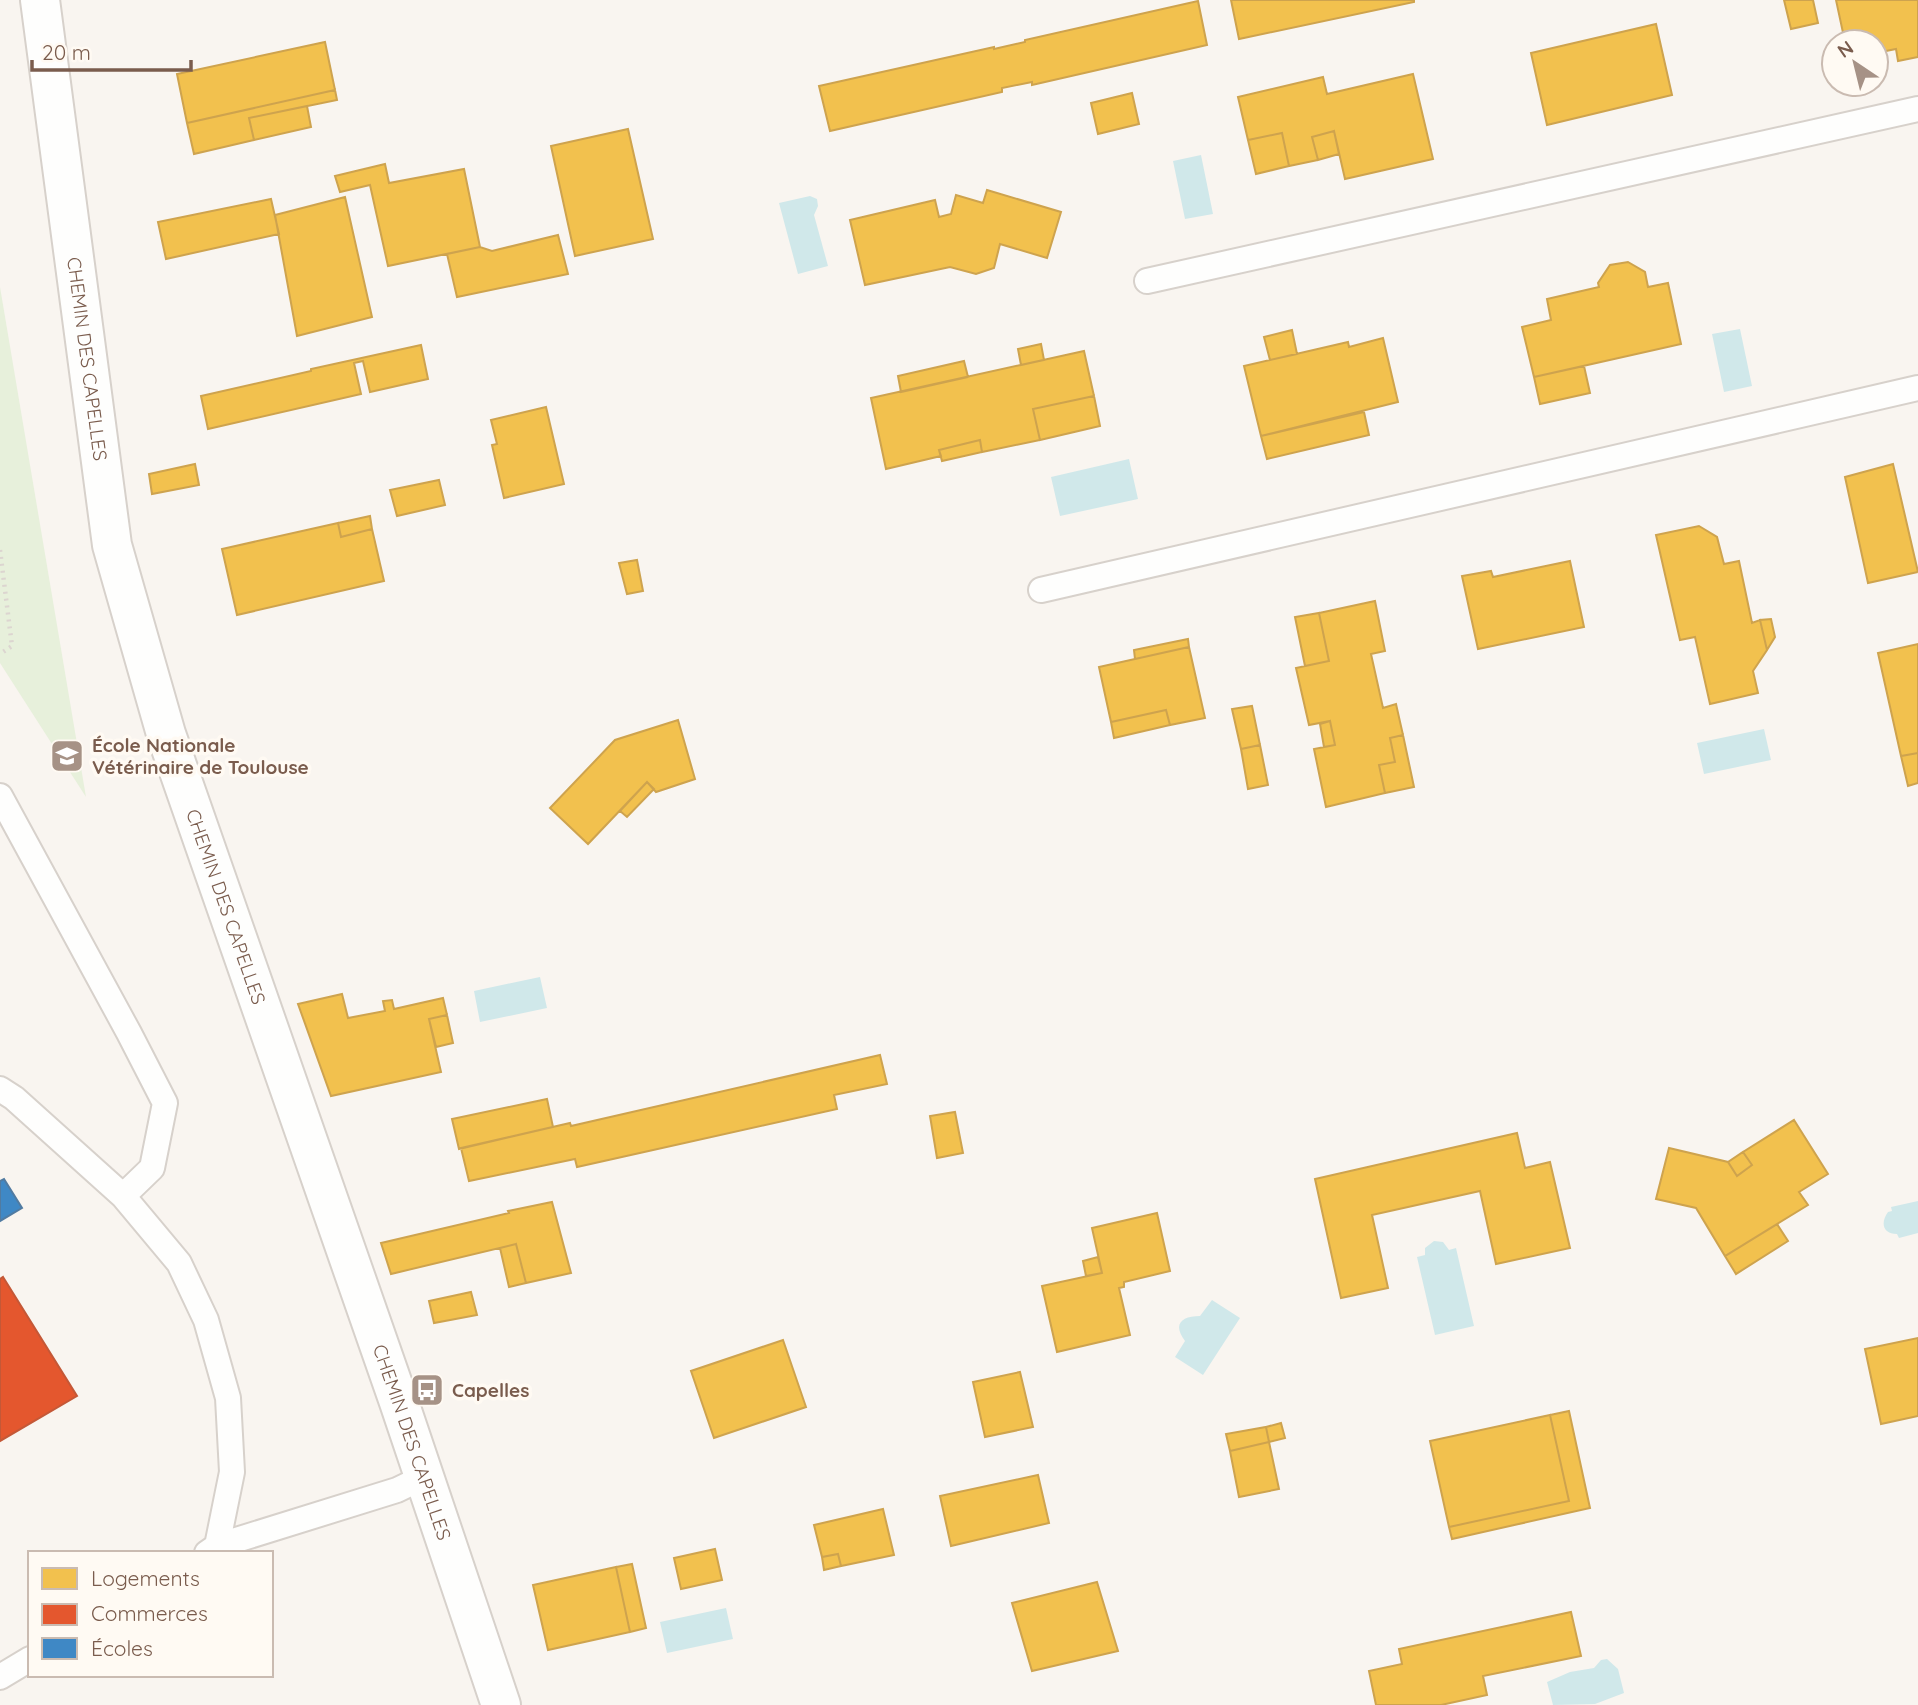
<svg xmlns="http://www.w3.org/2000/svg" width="1918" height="1705" viewBox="0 0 1918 1705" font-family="Quicksand,sans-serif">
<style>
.green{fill:#e7f0db}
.water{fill:#d0e8ea}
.homes{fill:#f2c14e;stroke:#cea34e;stroke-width:2}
.shops{fill:#e4572e;stroke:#c45837;stroke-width:2}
.schools{fill:#3f88c5;stroke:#517ba1;stroke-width:2}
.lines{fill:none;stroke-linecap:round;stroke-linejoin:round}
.lane-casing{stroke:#d7d1cb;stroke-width:28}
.street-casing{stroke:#d7d1cb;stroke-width:42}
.path{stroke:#dcd5d0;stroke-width:4.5;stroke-dasharray:2 5;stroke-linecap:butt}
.lane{stroke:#fefefd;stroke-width:24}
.street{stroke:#fefefd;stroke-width:38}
.labels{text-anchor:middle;stroke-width:7;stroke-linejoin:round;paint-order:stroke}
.street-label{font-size:19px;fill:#7a5c4d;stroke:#fffaf3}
.poi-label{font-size:19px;font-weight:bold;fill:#7a5c4d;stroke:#fffaf3;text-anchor:start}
</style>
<rect width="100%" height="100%" fill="#f9f5f0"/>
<path class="green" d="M0 287 86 797 0 663Z"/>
<path class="water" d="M1201 155 1213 214 1185 219 1173 161Z
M810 196 817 199 818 206 814 215 828 266 798 274 779 203Z
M1740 329 1752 386 1724 392 1712 334Z
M1129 459 1138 499 1060 516 1051 477Z
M1764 729 1771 760 1704 774 1697 743Z
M540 977 547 1008 480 1022 474 991Z
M1918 1201V1233L1899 1238 1897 1234C1883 1234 1880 1223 1888 1212L1892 1211 1891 1207Z
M1434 1241 1443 1242 1449 1250 1456 1248 1474 1326 1435 1335 1417 1257 1425 1255V1248Z
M1212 1300 1240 1318 1203 1375 1175 1357 1185 1341C1172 1324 1182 1316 1200 1316Z
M726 1608 733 1639 667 1653 660 1622Z
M1607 1659 1618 1669 1624 1693 1595 1704 1553 1705 1547 1682 1570 1672 1594 1668 1601 1660Z"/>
<path class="homes" d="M1231 0H1414V2L1239 39Z
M1784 0H1813L1818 23 1791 29Z
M1836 0H1918V57L1898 61 1896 49 1876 53V42H1845Z
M1198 1 1207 45 1032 85V82L1002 88V92L830 131 819 86 994 47V49L1025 42V40Z
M1656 24 1672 95 1547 125 1531 53Z
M325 42 335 90 187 123 177 74Z
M1413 74 1433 159 1345 179 1334 131 1312 137 1318 160 1289 166 1282 133 1248 140 1238 97 1323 77 1327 94Z
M335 90 337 100 249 118 254 140 194 154 187 123Z
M1132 93 1139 124 1098 134 1091 103Z
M307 106 311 127 254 140 249 118Z
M628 129 653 239 575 256 551 146Z
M1334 131 1339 154 1318 160 1312 137Z
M1282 133 1289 166 1256 174 1248 140Z
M385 164 389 183 464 169 480 247 388 266 370 185 340 192 335 176Z
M987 190 1061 212 1047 258 1000 244 994 268 976 274 950 267 865 285 850 220 935 200 939 217 951 214 956 195 983 203Z
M345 197 372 317 297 336 275 215Z
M271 199 279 234 166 259 158 222Z
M558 235 568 274 457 297 447 254 480 247 492 251Z
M1628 262 1645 272 1648 287 1668 283 1681 344 1534 377 1522 327 1551 320 1547 299 1599 287 1598 283 1610 265Z
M1292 330 1297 354 1270 360 1264 337Z
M1383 338 1398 402 1261 436 1244 366 1348 342 1349 347Z
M1041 344 1044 360 1021 365 1018 349Z
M421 345 428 379 370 392 363 361 354 363 361 394 208 429 201 396 311 371V369Z
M1084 351 1094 396 1033 409 1040 440 982 452 980 440 939 450 941 456 886 469 871 398Z
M964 361 968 377 901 392 898 376Z
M1584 366 1590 393 1540 404 1534 377Z
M1094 396 1100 426 1040 440 1033 409Z
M546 407 564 484 504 498 492 445 497 444 491 420Z
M1364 412 1369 435 1267 459 1261 436Z
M980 440 982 452 942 461 939 450Z
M195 464 199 485 152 494 149 474Z
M1893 464 1918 572 1868 583 1845 477Z
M439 480 445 505 397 516 390 490Z
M370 516 372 529 341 537 338 523Z
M338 523 341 537 372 529 384 581 237 615 222 549Z
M1699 526 1717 537 1724 564 1739 561 1752 623 1760 620 1767 650 1753 671 1758 693 1710 704 1695 637 1680 640 1656 535Z
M637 560 643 591 627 594 619 563Z
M1570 561 1584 627 1478 649 1462 576 1491 571 1493 577Z
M1375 601 1385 651 1371 654 1383 708 1396 704 1403 735 1390 738 1395 762 1379 765 1385 793 1326 807 1314 749 1335 745 1330 721 1309 725 1296 668 1329 661 1319 613Z
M1319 613 1329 661 1305 666 1295 617Z
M1771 619 1775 637 1767 650 1760 620Z
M1188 639 1189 647 1135 659 1134 650Z
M1918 644V753L1901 756 1878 653Z
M1189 647 1205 718 1170 725 1166 710 1111 722 1099 667Z
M1252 706 1260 745 1241 749 1232 709Z
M1166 710 1170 725 1114 738 1111 722Z
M678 720 695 779 656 792 647 782 588 844 550 808 615 740Z
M1330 721 1335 745 1324 747 1320 724Z
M1403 735 1414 787 1385 793 1379 765 1395 762 1390 738Z
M1260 745 1268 785 1248 789 1241 749Z
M1918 753V783L1908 786 1901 756Z
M647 782 654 789 627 817 620 811Z
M342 994 348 1018 385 1011 383 1001 392 1000 394 1009 443 998 447 1015 429 1019 441 1072 331 1096 298 1004Z
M447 1015 453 1043 436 1047 429 1019Z
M880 1055 887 1084 834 1095 837 1109 577 1167 575 1159 469 1181 461 1148 570 1123 571 1126Z
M547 1099 553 1127 459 1149 452 1119Z
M955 1112 963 1153 937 1158 930 1116Z
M1794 1120 1828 1174 1799 1192 1808 1205 1725 1256 1696 1208 1656 1199 1669 1148 1728 1162 1737 1176 1752 1165 1743 1152Z
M1517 1133 1525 1168 1550 1162 1570 1248 1496 1264 1480 1191 1372 1215 1388 1288 1341 1298 1315 1179Z
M1743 1152 1752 1165 1737 1176 1728 1162Z
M552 1202 571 1273 526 1283 516 1244 391 1274 381 1243 509 1213 508 1211Z
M1157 1213 1170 1271 1124 1282V1287L1119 1288 1130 1335 1057 1352 1042 1286 1102 1273 1092 1228Z
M1777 1224 1788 1241 1736 1274 1725 1256Z
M516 1244 526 1283 509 1287 500 1248Z
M1098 1257 1102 1273 1086 1276 1083 1261Z
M471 1292 477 1315 434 1323 429 1301Z
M1918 1338V1416L1881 1424 1865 1349Z
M783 1340 806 1407 714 1438 691 1371Z
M1020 1372 1033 1427 985 1437 973 1382Z
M1569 1411 1590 1508 1452 1539 1449 1527 1569 1501 1550 1415Z
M1550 1415 1569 1501 1449 1527 1430 1441Z
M1281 1423 1285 1438 1269 1442 1266 1427Z
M1266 1427 1269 1442 1230 1451 1226 1434Z
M1269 1442 1279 1489 1239 1497 1230 1451Z
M1038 1475 1049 1523 951 1546 940 1496Z
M883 1509 894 1555 841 1566 838 1554 822 1557 814 1525Z
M715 1549 722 1580 681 1589 674 1558Z
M838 1554 841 1566 824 1570 822 1557Z
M632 1564 646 1628 630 1632 616 1567Z
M616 1567 630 1632 548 1650 533 1585Z
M1097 1582 1118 1651 1032 1671 1012 1603Z
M1571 1612 1581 1656 1483 1676 1487 1695 1441 1705H1376L1369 1671 1402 1664 1399 1649Z"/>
<path class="shops" d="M3 1277 77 1396 0 1441V1279Z"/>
<path class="schools" d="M4 1179 22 1208 0 1221V1181Z"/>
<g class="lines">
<defs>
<path id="lane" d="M1147 281 1918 109
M1041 590 1918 388
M0 796 129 1033 165 1103 152 1168 123 1196
M0 1089 14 1098 123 1196 179 1263 206 1320 228 1398 232 1472 217 1546
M207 1553 217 1546 397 1490 424 1477
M0 1677 30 1659"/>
<g id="street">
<path id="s1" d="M40 0 112 545 166 734 399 1402 501 1705"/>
</g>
</defs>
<use href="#lane" class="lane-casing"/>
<use href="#street" class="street-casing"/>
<path class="path" d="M0 550 12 646 0 654"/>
<use href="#lane" class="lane"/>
<use href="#street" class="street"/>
</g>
<defs>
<symbol id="university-square" viewBox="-11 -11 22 22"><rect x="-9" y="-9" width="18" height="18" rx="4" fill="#a69286" stroke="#fffaf3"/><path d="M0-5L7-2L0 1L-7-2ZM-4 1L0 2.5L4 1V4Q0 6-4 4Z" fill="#fff"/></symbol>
<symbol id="bus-square" viewBox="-11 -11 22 22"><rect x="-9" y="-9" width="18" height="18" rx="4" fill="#a69286" stroke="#fffaf3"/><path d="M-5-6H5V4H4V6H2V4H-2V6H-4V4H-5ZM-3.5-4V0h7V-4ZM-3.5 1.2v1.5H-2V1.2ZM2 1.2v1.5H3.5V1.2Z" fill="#fff"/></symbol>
</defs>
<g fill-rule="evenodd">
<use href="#university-square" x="48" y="737" width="38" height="38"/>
<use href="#bus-square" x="408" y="1371" width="38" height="38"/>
</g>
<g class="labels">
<g class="street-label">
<text dy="7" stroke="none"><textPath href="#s1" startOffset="362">CHEMIN DES CAPELLES</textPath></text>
<text dy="7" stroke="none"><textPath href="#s1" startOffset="929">CHEMIN DES CAPELLES</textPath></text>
<text dy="7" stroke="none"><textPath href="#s1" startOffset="1496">CHEMIN DES CAPELLES</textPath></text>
</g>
<g class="poi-label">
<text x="92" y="752">École Nationale<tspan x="92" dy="22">Vétérinaire de Toulouse</tspan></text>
<text x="452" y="1397">Capelles</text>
</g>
</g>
<rect x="28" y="1551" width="245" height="126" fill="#fffaf3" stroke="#cabbb1" stroke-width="2"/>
<rect x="42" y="1568" width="35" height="21" fill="#f2c14e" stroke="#cabbb1" stroke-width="2"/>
<text x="91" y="1586" font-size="21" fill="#7a5c4d">Logements</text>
<rect x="42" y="1604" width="35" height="21" fill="#e4572e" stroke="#cabbb1" stroke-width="2"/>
<text x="91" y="1621" font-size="21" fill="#7a5c4d">Commerces</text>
<rect x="42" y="1638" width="35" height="21" fill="#3f88c5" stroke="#cabbb1" stroke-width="2"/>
<text x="91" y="1656" font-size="21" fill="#7a5c4d">Écoles</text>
<g transform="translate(1855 63) rotate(325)"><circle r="33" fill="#fffaf3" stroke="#cabbb1" stroke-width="2"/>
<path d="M0-5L12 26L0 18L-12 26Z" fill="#a69286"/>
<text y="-10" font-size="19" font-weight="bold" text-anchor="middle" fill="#7a5c4d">N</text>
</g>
<path d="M32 60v10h159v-10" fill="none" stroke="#7a5c4d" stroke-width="3.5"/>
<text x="42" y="60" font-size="21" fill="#7a5c4d" stroke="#fffaf3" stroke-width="5" paint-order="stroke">20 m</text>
</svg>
